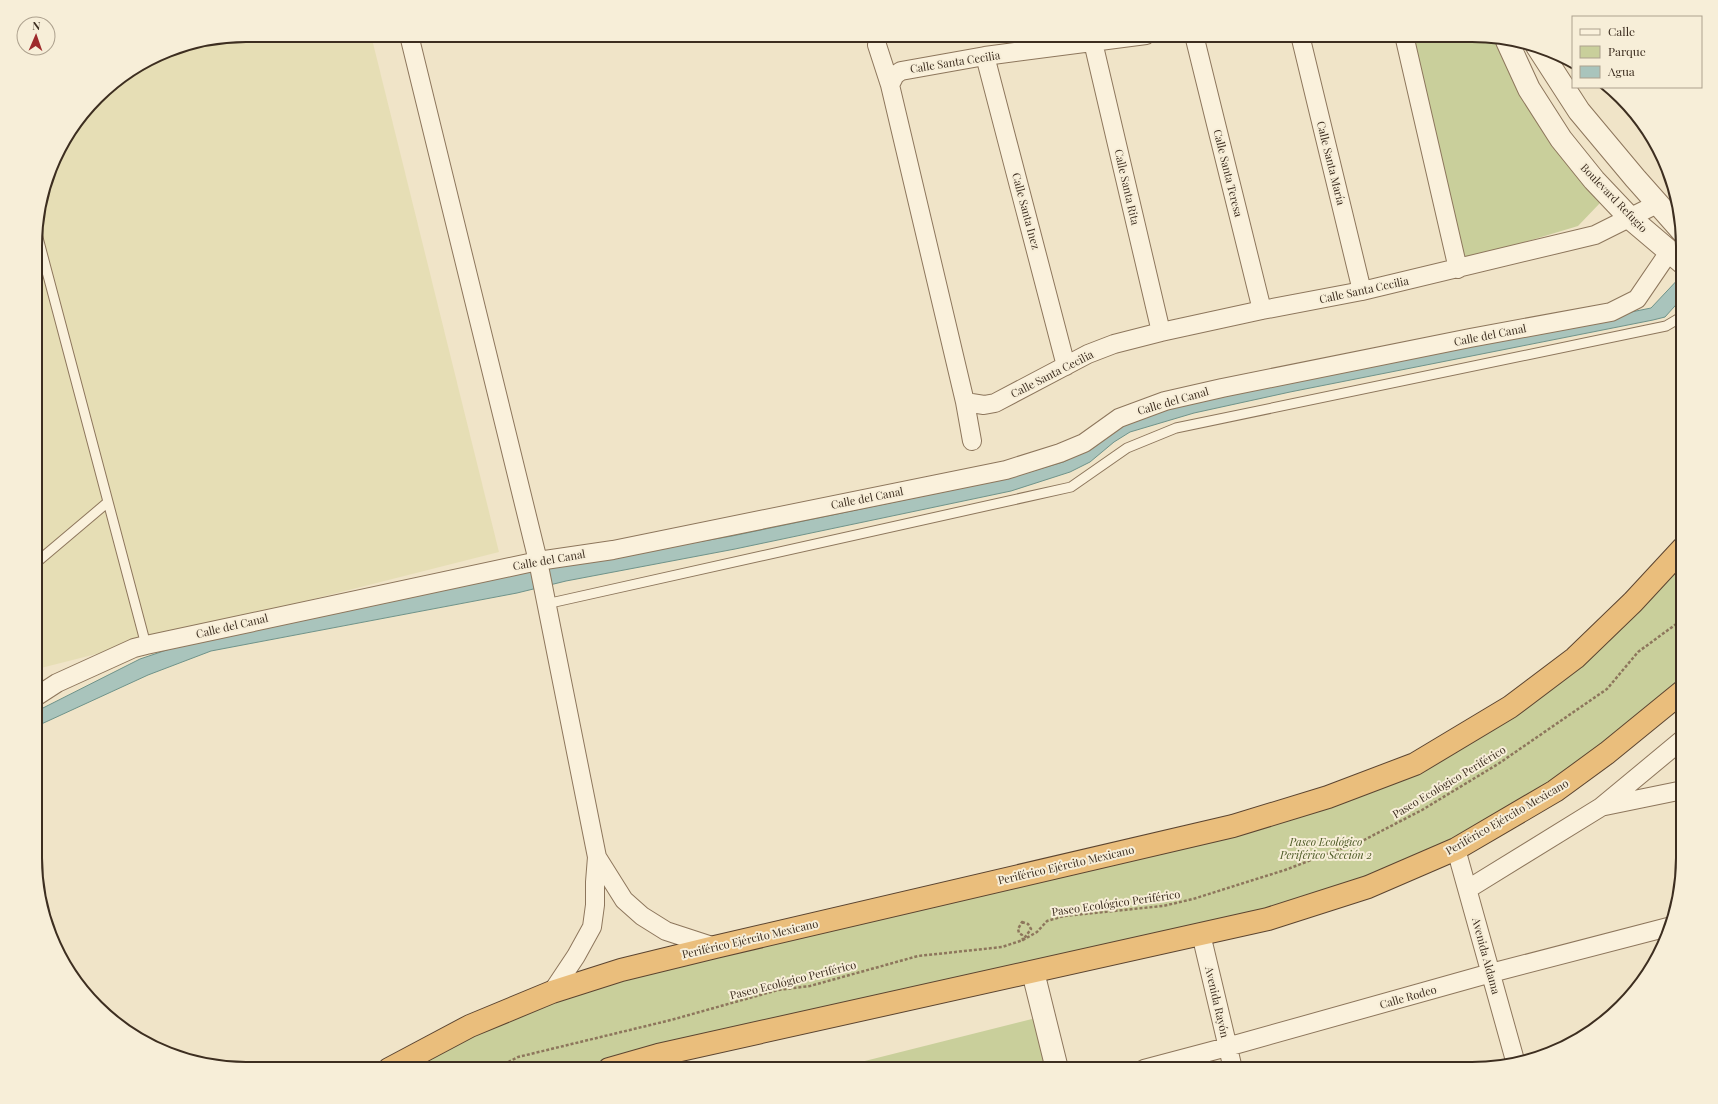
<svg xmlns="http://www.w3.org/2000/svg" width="1718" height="1104" viewBox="0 0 1718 1104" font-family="'Playfair Display',serif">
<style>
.farmland{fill:#e6deb5}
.green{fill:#c9cf9b}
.water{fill:#a9c4bc;stroke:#6f938a}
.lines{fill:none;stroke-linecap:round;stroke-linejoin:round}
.service-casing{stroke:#8d765c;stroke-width:11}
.minor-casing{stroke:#8d765c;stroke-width:20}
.tertiary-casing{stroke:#8d765c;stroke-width:24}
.trunk-casing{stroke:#5b4430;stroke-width:24}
.path{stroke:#8d765c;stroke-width:2.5;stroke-dasharray:3 2;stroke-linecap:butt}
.service{stroke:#faf1dc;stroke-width:9}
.minor{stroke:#faf1dc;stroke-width:18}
.tertiary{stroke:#faf1dc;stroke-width:22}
.trunk{stroke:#eabe7c;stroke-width:22}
.labels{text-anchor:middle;stroke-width:4;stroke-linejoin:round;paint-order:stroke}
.street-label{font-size:11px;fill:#3d2e20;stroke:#f7eed8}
.park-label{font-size:11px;font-style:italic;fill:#4d5a26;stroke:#f7eed8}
.rim{fill:none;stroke:#3d2e20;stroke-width:2}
</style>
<rect width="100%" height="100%" fill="#f0e4c8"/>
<path class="farmland" d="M246 35H371L499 552 37 669V219L57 152 107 88 165 51Z"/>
<path class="green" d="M1412 35H1472L1497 39 1600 203 1578 226 1465 260Z
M1683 551V686L1485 828 1342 893 602 1069H398L553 992 1354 790 1510 710Z
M1044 1016 1057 1069H833Z"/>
<path class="water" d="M1683 274V297L1665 317 1653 320 1290 392 1194 413 1130 432 1114 442 1090 462 1070 472 1011 491 735 549 566 581 517 593 211 651 148 675 37 726V711L140 659 202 638 564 565 732 536 1009 478 1063 462 1078 455 1106 432 1194 400 1651 308Z"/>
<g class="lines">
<defs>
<path id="service" d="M37 234 146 645
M37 562 108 502
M546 604 1071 487 1127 448 1176 428 1666 326 1683 316"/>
<path id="minor" d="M409 35 538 561 597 857 595 882V905L592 927 576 956 552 992
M1194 35 1262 310
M1300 35 1362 291
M1404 35 1458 269
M1093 42 1161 332
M877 45 890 85 965 402 972 441
M985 56 1066 366
M890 85 895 75 901 71 985 56 1146 35
M965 402 984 405 995 403 1088 354 1114 344 1161 332 1262 310 1362 291 1595 235 1657 204
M37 696 57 683 134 648 146 645 538 561 613 550 1006 470 1060 453 1084 443 1119 418 1165 401 1222 388 1470 338 1611 312 1637 299 1669 252
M1605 806 1683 790
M1456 849 1516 1064
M597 857 624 900 642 916 666 931 715 947
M1468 889 1601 807 1683 739
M1201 934 1233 1069
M1144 1069 1227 1047 1491 973 1672 926"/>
<path id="tertiary" d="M1507 41 1529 89 1561 139 1594 180 1630 218 1683 263
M1537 46 1579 111 1635 178 1682 231
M1033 972 1057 1069"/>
<path id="trunk" d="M389 1069 470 1026 552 992 621 970 715 947 1233 826 1328 797 1415 764 1510 707 1575 658 1633 602 1683 548
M609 1069 658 1055 1268 919 1368 887 1456 849 1555 791 1607 753 1683 691"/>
</defs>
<use href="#service" class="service-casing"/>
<use href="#minor" class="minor-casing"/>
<use href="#tertiary" class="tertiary-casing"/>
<use href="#trunk" class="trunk-casing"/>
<path class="path" d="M1022 922 1028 924 1031 929 1023 940 1022 935 1019 933 1018 929Z
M495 1069 518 1057 671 1020 778 990 810 986 918 956 1002 947 1023 940 1037 932 1047 921 1064 916 1163 906 1193 899 1285 870 1364 840 1422 810 1498 764 1607 689 1638 652 1683 619"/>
<use href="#service" class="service"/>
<use href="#minor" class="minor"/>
<use href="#tertiary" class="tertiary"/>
<use href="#trunk" class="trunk"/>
</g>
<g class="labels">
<g class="street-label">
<text transform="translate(955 62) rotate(-9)" y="4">Calle Santa Cecilia</text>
<text transform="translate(1331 163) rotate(76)" y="4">Calle Santa María</text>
<text transform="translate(1228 173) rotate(76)" y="4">Calle Santa Teresa</text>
<text transform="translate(1127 187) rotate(77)" y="4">Calle Santa Rita</text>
<text transform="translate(1614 198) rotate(46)" y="4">Boulevard Refugio</text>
<text transform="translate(1026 211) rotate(75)" y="4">Calle Santa Inez</text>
<text transform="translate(1364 290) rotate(-12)" y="4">Calle Santa Cecilia</text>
<text transform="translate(1490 335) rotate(-11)" y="4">Calle del Canal</text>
<text transform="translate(1052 374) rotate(-27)" y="4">Calle Santa Cecilia</text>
<text transform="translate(1173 401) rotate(-16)" y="4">Calle del Canal</text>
<text transform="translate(867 498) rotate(-11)" y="4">Calle del Canal</text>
<text transform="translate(549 560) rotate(-10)" y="4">Calle del Canal</text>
<text transform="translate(232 626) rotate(-13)" y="4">Calle del Canal</text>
<text transform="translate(1449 782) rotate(-31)" y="4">Paseo Ecológico Periférico</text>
<text transform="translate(1507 817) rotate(-30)" y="4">Periférico Ejército Mexicano</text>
<text transform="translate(1066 865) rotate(-13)" y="4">Periférico Ejército Mexicano</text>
<text transform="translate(1116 903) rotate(-8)" y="4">Paseo Ecológico Periférico</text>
<text transform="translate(750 939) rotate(-13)" y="4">Periférico Ejército Mexicano</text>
<text transform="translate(1486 956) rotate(75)" y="4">Avenida Aldama</text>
<text transform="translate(793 980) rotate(-14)" y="4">Paseo Ecológico Periférico</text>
<text transform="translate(1408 997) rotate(-16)" y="4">Calle Rodeo</text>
<text transform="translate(1217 1002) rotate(77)" y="4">Avenida Rayón</text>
</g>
<g class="park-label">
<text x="1326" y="846">Paseo Ecológico<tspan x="1326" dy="13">Periférico Sección 2</tspan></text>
</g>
</g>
<path d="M0 0H1718V1104H0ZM246 42H1472A204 204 0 0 1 1676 246V858A204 204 0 0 1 1472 1062H246A204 204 0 0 1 42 858V246A204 204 0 0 1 246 42Z" fill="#f7eed8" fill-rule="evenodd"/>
<path class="rim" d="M246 42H1472A204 204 0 0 1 1676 246V858A204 204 0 0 1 1472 1062H246A204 204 0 0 1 42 858V246A204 204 0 0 1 246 42Z"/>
<rect x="1572" y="16" width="130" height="72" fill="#f7eed8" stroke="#ada18e"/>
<rect x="1580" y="29" width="20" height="6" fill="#faf1dc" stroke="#ada18e"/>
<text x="1608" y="36" font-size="12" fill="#3d2e20">Calle</text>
<rect x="1580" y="46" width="20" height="12" fill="#c9cf9b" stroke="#ada18e"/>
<text x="1608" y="56" font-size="12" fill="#3d2e20">Parque</text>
<rect x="1580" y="66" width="20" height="12" fill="#a9c4bc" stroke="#ada18e"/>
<text x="1608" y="76" font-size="12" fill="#3d2e20">Agua</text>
<g transform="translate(36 36) rotate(2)"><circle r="19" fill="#f7eed8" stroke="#ada18e"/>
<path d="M0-3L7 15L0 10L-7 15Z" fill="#9e2a2b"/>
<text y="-6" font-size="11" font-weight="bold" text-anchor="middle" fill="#3d2e20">N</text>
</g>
</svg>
